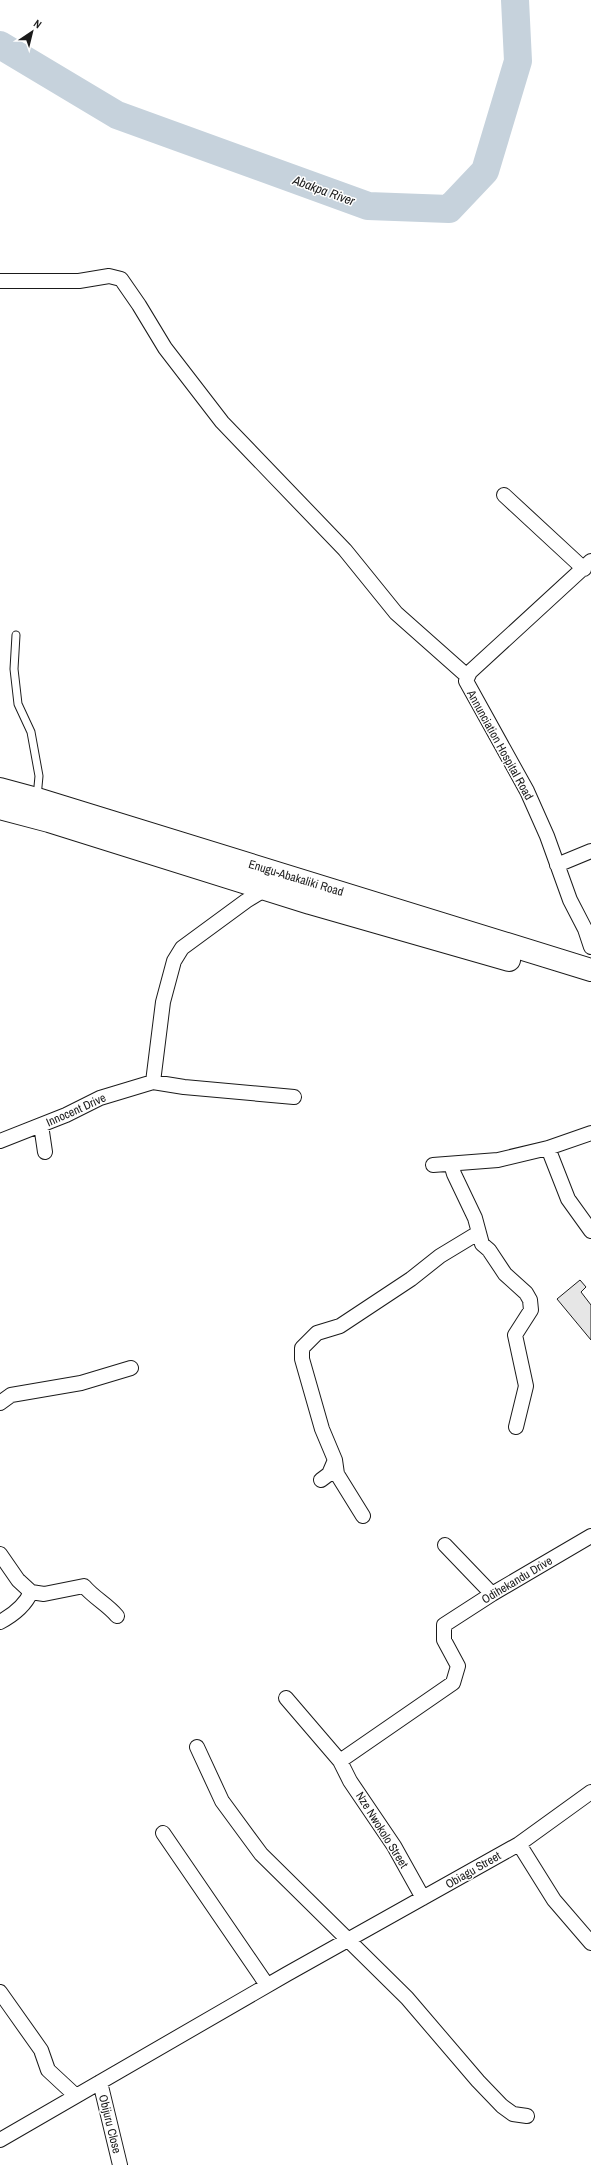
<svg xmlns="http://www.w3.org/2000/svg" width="591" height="2165" viewBox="0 0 591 2165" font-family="'Archivo Narrow',sans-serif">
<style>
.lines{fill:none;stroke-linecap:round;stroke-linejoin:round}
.river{stroke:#c6d2dc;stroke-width:28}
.building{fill:#e6e6e6;stroke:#1a1a1a}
.lane-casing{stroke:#1a1a1a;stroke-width:9}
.street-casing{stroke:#1a1a1a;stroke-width:16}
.highway-casing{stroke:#1a1a1a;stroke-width:24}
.lane{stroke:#fff;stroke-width:7}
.street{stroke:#fff;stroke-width:14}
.highway{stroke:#fff;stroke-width:22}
.labels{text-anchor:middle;stroke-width:3;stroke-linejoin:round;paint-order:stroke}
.street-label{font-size:12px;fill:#1a1a1a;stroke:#fff}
.water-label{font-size:13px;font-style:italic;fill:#1a1a1a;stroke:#fff}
</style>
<rect width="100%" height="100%" fill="#fff"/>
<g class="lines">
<path class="river" d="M0 45 117 115 368 206 449 209 485 171 518 61 515 0"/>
</g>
<path class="building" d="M580 1280 586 1287 581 1292 591 1305V1340L557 1299Z"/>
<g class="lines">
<defs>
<path id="lane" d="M16 635 14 669 18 704 31 732 39 776 37 797"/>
<path id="street" d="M0 281H79L109 276 121 279 139 305 165 348 222 422 345 550 396 613 467 676
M504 495 584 569
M591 561 470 672 466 681 527 791 547 836 570 900 585 929 591 947
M557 865 591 851
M153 1082 163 1002 174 961 182 948 246 901 269 887
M41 1125 45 1152
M0 1141 66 1115 100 1098 153 1082 184 1087 294 1097
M548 1148 568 1199 591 1231
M451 1164 454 1174 475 1218 482 1244 489 1250 505 1274 526 1293 530 1300 531 1310 515 1335 526 1386 516 1427
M433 1165 498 1160 548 1148 591 1133
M0 1403 11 1395 81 1383 131 1368
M321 1480 329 1474 335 1460
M363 1516 337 1474 335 1460 322 1429 302 1359V1348L317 1333 340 1326 411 1279 440 1256 478 1233
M445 1545 492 1594
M0 1554 18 1580 31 1592 44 1594 84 1586C94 1598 107 1604 117 1616
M0 1622C13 1615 25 1606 31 1592
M286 1698 340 1761 350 1781 394 1846 423 1898
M197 1747 222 1801 261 1854 407 1998 478 2081 502 2106 513 2114 527 2116
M340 1761 453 1683 458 1666 444 1640V1625L492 1594 591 1536
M163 1833 267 1985
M519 1844 554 1900 591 1943
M0 1992 41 2050 48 2070 76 2096
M100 2082 120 2165
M0 2140 287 1974 519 1844 591 1792"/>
<path id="highway" d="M0 789 37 799 591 970
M0 808 49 821 310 903 509 960"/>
</defs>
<use href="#lane" class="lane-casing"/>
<use href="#street" class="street-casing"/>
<use href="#highway" class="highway-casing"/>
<use href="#lane" class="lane"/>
<use href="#street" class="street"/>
<use href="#highway" class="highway"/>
</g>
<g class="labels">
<g class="street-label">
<text transform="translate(500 745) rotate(61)" y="4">Annunciation Hospital Road</text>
<text transform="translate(296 878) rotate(17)" y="4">Enugu-Abakaliki Road</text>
<text transform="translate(76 1110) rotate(-24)" y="4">Innocent Drive</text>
<text transform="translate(517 1580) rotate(-31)" y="4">Odihekandu Drive</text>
<text transform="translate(382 1830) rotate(58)" y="4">Nze Nwokolo Street</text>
<text transform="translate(473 1870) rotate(-30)" y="4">Obiagu Street</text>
<text transform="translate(110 2124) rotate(76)" y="4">Obijuru Close</text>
</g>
<g class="water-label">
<text transform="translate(324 190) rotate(20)" y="5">Abakpa River</text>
</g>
</g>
<g transform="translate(32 32) rotate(35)" stroke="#ffffff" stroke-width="3" paint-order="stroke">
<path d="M0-3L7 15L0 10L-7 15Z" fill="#1a1a1a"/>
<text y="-6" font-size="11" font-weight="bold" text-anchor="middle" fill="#1a1a1a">N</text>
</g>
</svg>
